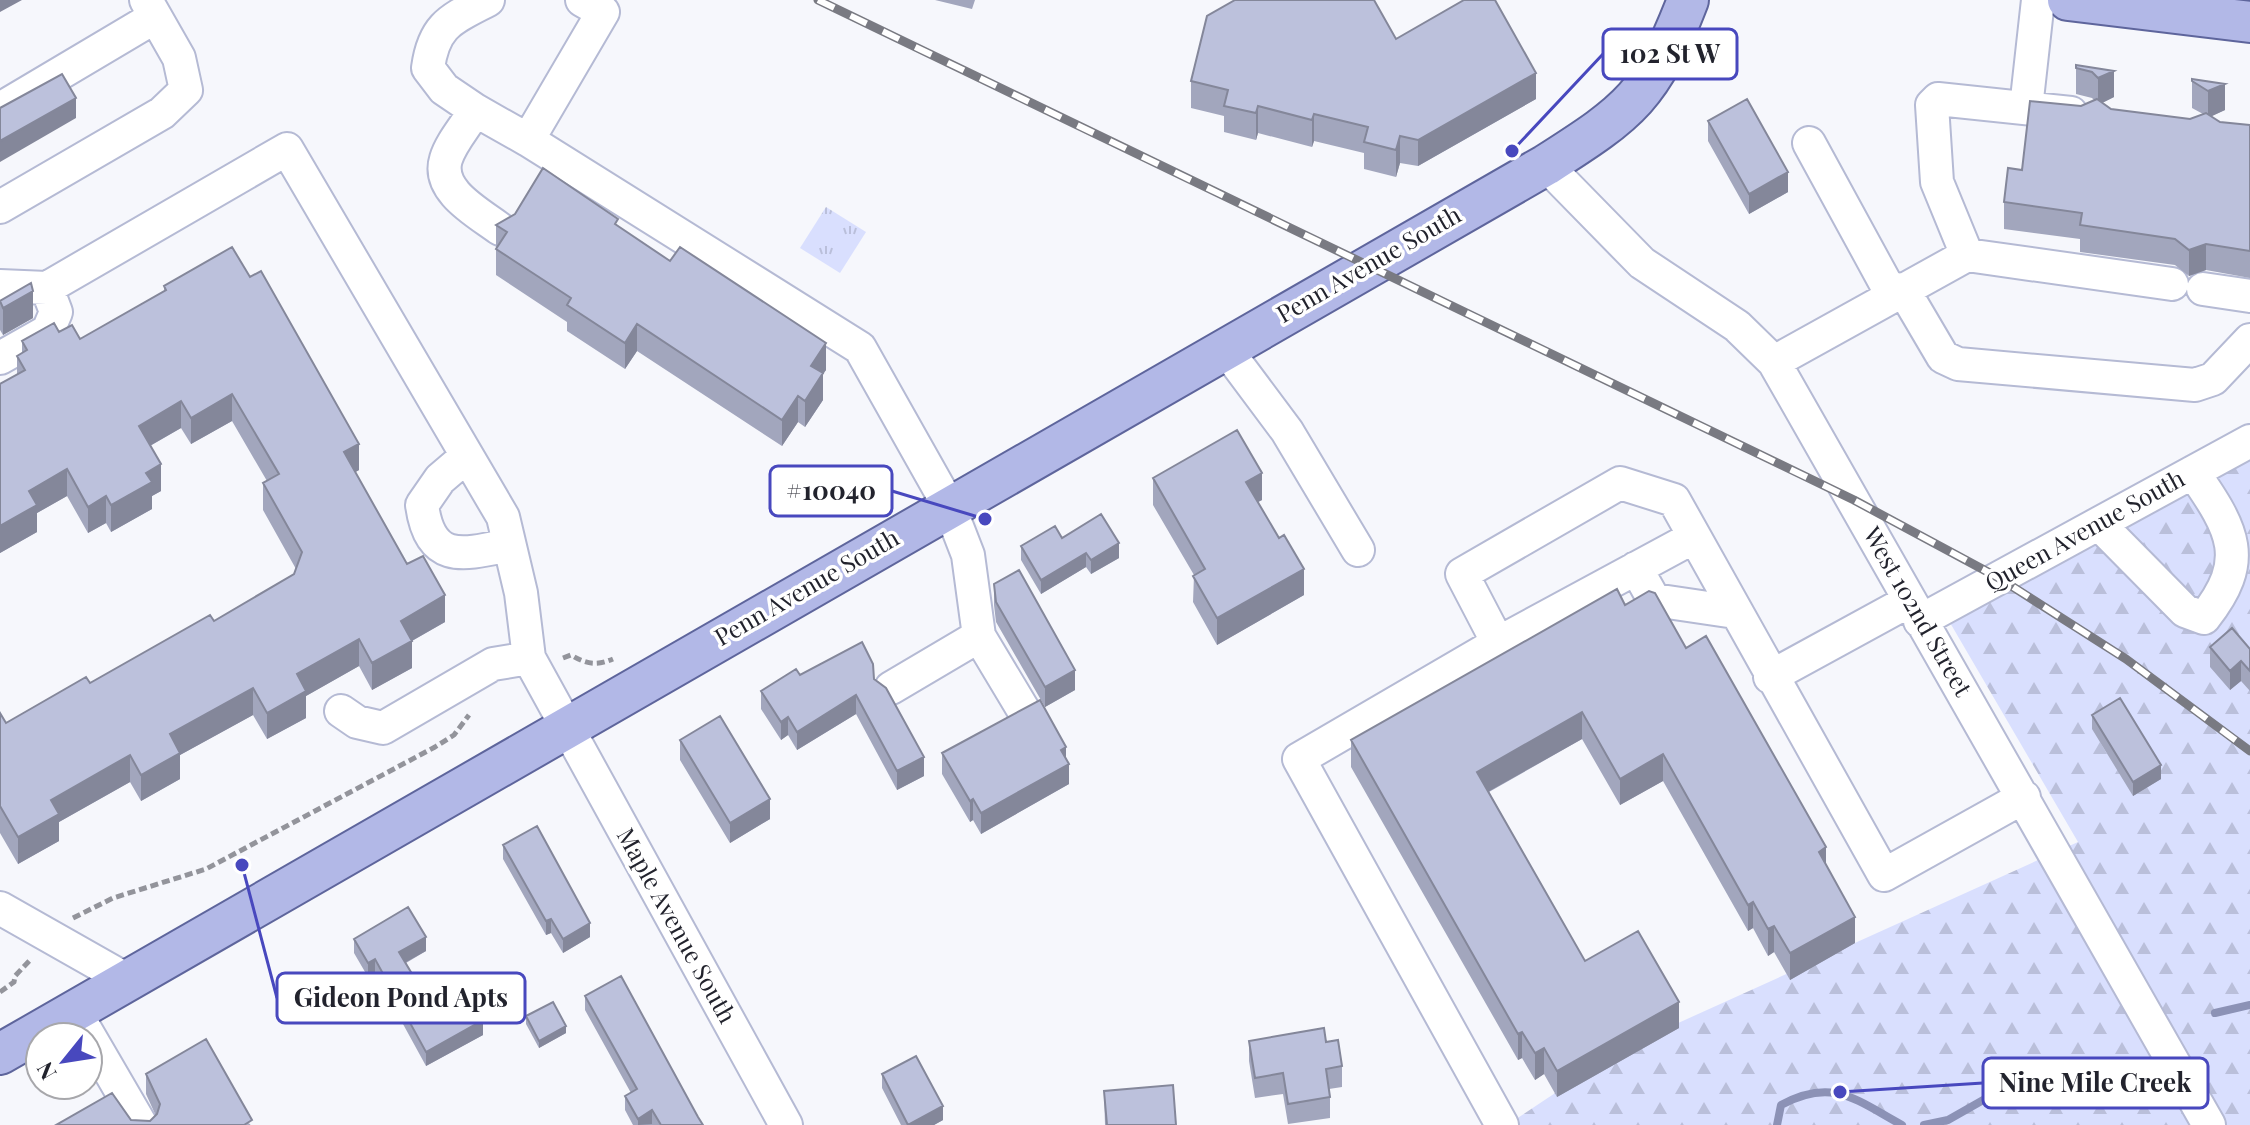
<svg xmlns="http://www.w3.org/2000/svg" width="2250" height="1125" viewBox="0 0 2250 1125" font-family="'Playfair Display',serif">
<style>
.forest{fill:url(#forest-firs)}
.park{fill:url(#park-tufts)}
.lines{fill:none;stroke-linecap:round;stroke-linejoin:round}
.stream{stroke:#8c92b6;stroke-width:8}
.minor-casing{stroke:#b5bad4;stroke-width:36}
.major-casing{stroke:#5e659c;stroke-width:44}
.path{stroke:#93949b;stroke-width:5;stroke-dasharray:8 4;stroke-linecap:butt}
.minor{stroke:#fff;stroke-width:32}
.major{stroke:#b2b8e7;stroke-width:40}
.rail-casing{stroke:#797a82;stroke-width:9}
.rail{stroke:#fff;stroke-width:6;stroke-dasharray:18;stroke-linecap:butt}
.wall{fill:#a2a6bd}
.shaded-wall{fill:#84879a}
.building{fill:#bcc1dc;stroke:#84879a;stroke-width:2}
.labels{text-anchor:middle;stroke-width:7;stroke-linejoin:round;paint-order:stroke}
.street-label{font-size:24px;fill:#22232d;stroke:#fff}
.leader{fill:none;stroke:#4848be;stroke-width:3}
.callout-dot{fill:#4848be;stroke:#fff;stroke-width:3}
.callout{fill:#fff;stroke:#4848be;stroke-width:3}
.callout-label{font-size:26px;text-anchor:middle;font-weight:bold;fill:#22232d}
</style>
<defs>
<pattern id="forest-firs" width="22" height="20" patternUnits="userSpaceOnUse" patternTransform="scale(2)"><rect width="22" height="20" fill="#d9dffe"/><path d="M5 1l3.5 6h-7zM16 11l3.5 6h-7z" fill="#babfda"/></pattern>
<pattern id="park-tufts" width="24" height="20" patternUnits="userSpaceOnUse" patternTransform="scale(2)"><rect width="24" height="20" fill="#d9dffe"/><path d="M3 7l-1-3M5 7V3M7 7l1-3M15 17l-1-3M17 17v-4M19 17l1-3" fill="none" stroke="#babfda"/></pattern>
</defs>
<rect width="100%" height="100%" fill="#f6f7fc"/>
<path class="forest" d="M2250 431V1125H1507L1623 1048 2078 842 1942 609Z"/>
<path class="park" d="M826 207 866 232 840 273 800 248Z"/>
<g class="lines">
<path class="stream" d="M2215 1013 2250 1005
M1777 1125 1781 1105C1833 1077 1856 1100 1902 1125
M1924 1125 1948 1120 1992 1095 2081 1068"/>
<defs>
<path id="minor" d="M582 0 603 12 528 140 860 348 949 506 968 555 979 636 1024 711
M2026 108 2038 0
M0 109 155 17
M475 110 444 89 428 68C434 24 452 19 488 0
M1809 143 1892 295
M1546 165 1642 263 1737 326 1774 362 2209 1125
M0 207 162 113 186 90 179 58 146 0
M500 229C479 213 436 191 446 159 451 142 467 125 475 110L528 140
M1967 255 1937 182 1932 105 1938 99 2071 113
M0 286 47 288 287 149 503 517 521 593 529 658 786 1125
M1903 289 1943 357 1958 364 2195 385 2213 379 2250 340
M2203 289 2250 296
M1225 348 1287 431 1358 550
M0 358 48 331 56 312 47 288
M1774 362 1967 255 2172 284
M467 456 440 479 422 505C430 564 462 555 509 545
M2099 524 2185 611 2204 618C2250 560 2234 531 2193 472
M1636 568 1654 600 1735 612
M1920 621 2250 441
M1498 643 1694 537
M1770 677 1909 601
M891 688 979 636
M341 711 357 722 383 728 493 664 529 658
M0 908 127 980
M74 1010 141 1125
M1502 1125 1299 759 1498 643 1462 574 1620 483 1674 500 1884 875 2024 797"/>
<path id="major" d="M2068 0 2250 22
M0 1054 1546 165C1631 111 1651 96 1688 0"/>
</defs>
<use href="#minor" class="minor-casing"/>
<use href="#major" class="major-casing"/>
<path class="path" d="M563 658 571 655C586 664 596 666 613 659
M73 918 113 898 206 869 435 747 454 735 469 715
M0 992 14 982 15 976 31 959"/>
<use href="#minor" class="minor"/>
<use href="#major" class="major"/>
<defs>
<path id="rail" d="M818 0 1854 500 1999 578 2126 659 2250 751"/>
</defs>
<use href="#rail" class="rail-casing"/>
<use href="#rail" class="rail"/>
</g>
<path class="wall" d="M935 0H975L972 9Z
M1396 39 1536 99 1418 166 1400 163 1396 177 1364 169V153L1314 141 1312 147 1258 133 1256 140 1224 132V116L1191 108V81Z
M2076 65 2114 71V97L2102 103 2111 109 2190 119 2203 114 2192 108V79L2225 84V110L2211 116 2220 122 2250 125V278L2206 270 2189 276 2175 265 2080 252V239L2004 229V202L2022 170 2081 106 2094 100 2092 98 2076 94Z
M1708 121 1788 192 1749 214 1708 141Z
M496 225 618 226 826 370 823 374V400L805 427 798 422 782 446 637 351 625 369 567 331V322L496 275Z
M164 286 359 470 355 472 407 564 445 622 412 641V668L372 690 359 666 306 696V718L267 739 253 715 180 755V779L141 801 130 782 59 822V841L18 864 0 833V713L6 723 90 683 214 621 294 574 296 569 263 510V483L267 481 232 421 191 444 181 428 150 446 161 491 152 496V509L111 532 106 523 88 533 67 496 37 513V532L0 553V384L17 375V356L22 353V341L59 332 80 339 164 292Z
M0 301 33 318 3 335 0 330Z
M1153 478 1262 500 1258 502 1304 595 1217 645 1193 602 1194 575 1153 505Z
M1062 538 1119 558 1091 574 1086 567 1041 594 1021 560V546Z
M994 584 1075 690 1045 707 996 622 994 605Z
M1625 605 1686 648 1826 866 1855 943 1790 980 1774 952 1768 956 1753 928 1748 931 1663 781 1620 805 1582 739 1489 792 1585 961 1679 1028 1557 1097 1544 1074 1535 1080 1522 1058 1518 1060 1351 767V740Z
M2210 647 2250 649V691L2241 681 2230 690 2210 667Z
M800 675 874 679 924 776 897 790 856 714 797 750 788 735 781 740 761 709V691Z
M2092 715 2161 779 2133 796 2092 729Z
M680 740 770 819 730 843 680 760Z
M942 753 1066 758 1069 784 981 834 973 820 970 822 942 774Z
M503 845 590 937 563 953 551 933 546 935 503 859Z
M354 939 426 951 406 963 427 999 483 1035 426 1066 375 973 368 977 354 953Z
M585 996 703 1125H633L625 1110V1096L631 1093 585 1010Z
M526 1016 566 1033 539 1048 526 1024Z
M1249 1041 1326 1042 1342 1066V1087L1329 1089 1330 1097V1118L1288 1124 1283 1094 1255 1098 1249 1061Z
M146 1074 252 1125 131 1120 150 1121 156 1116 146 1094Z
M882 1074 943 1120 934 1125H901L882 1088Z
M1104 1091 1176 1125H1105Z"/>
<path class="shaded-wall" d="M0 0H22L0 12Z
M2114 71V97L2098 105V78Z
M1536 73V99L1418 166V140Z
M2225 84V110L2208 118V91Z
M76 98V118L0 162V141Z
M1258 106V133L1256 140V113Z
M1314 114V141L1312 147V120Z
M1400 136V163L1396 177V150Z
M1788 172V192L1749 214V194Z
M2206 244V270L2189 276V250Z
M33 291V318L3 335V308Z
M637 324V351L625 369V343Z
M826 343V370L823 374V400L805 427V401L811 366Z
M232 394V421L191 444V418Z
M798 396V422L782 446V420Z
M181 401V428L139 452V426Z
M359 444V470L344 479V452Z
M161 464V491L152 496V509L111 532V505L146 473Z
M67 469V496L37 513V532L0 553V526L29 491Z
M1262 473V500L1246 508V482Z
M106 496V523L88 533V507Z
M1119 543V558L1091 574V560Z
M1086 553V567L1041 594V580Z
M1304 569V595L1217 645V618Z
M445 595V622L401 647V621Z
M359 639V666L306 696V718L267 739V713L297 674Z
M412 641V668L372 690V663Z
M2241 661V681L2230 690V671Z
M1075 670V690L1045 707V687Z
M253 688V715L180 755V779L141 801V775L170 734Z
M856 695V714L797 750V732Z
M1582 712V739L1477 798V772Z
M788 717V735L781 740V722Z
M1066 747V766L1069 764V784L981 834V813L1061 750Z
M1663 754V781L1620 805V779Z
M130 755V782L59 822V841L18 864V837L51 800Z
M924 757V776L897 790V771Z
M2161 765V779L2133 796V782Z
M770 799V819L730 843V823Z
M973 799V820L970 822V801Z
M1826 847V874L1819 852Z
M1753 902V928L1748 931V905Z
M1855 917V943L1790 980V953Z
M551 919V933L546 935V921Z
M590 923V937L563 953V939Z
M1774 926V952L1768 956V929Z
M426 937V951L399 966V952Z
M375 959V973L368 977V963Z
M1679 1002V1028L1557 1097V1071Z
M483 1020V1035L426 1066V1052Z
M566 1026V1033L539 1048V1041Z
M1522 1032V1058L1518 1060V1034Z
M1544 1048V1074L1535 1080V1053Z
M943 1106V1120L934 1125H908Z
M652 1110V1124L638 1125V1119Z"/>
<path class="building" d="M1235 0H1374L1396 39 1464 0H1495L1536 73 1418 140 1400 136 1396 150 1364 142 1368 127 1314 114 1312 120 1258 106 1256 113 1224 106 1228 90 1191 81 1207 16Z
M2076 65 2114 71 2098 78 2092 72 2076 68Z
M62 74 76 98 0 141V108Z
M2192 79 2225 84 2208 91 2192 81Z
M1747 99 1788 172 1749 194 1708 121Z
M2097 99 2111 109 2190 119 2206 113 2220 122 2250 125V251L2206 244 2189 250 2175 239 2080 225 2082 213 2004 202 2008 168 2022 170 2030 101 2081 106Z
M543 168 618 219 615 224 670 261 680 247 826 343 811 366 823 373 805 401 798 396 782 420 637 324 625 343 567 305 571 298 496 249 507 232 496 225 515 214Z
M232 247 250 277 261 271 359 444 344 452 407 564 423 556 445 595 401 621 412 641 372 663 359 639 297 674 306 691 267 713 253 688 170 734 180 753 141 775 130 755 51 800 59 814 18 837 0 806V713L6 723 86 677 90 683 210 615 214 621 294 574 302 552 263 483 279 474 232 394 191 418 181 401 139 426 161 464 146 473 152 482 111 505 106 496 88 507 67 469 29 491 37 505 0 526V384L25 370 17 356 27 350 22 341 54 323 59 332 72 325 80 339 166 290 164 286Z
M31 283 33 291 3 308 0 301Z
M1237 430 1262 473 1246 482 1279 538 1284 535 1304 569 1217 618 1193 576 1205 569 1153 478Z
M1101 514 1119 543 1091 560 1086 553 1041 580 1021 546 1055 526 1062 538Z
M1019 570 1075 670 1045 687 996 602 994 584Z
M1617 589 1625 605 1649 591 1655 593 1686 648 1706 636 1826 847 1819 852 1855 917 1790 953 1774 926 1768 929 1753 902 1748 905 1663 754 1620 779 1582 712 1477 772 1585 961 1638 931 1679 1002 1557 1071 1544 1048 1535 1053 1522 1032 1518 1034 1351 740Z
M2232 628 2250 649V671L2241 661 2230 671 2210 647Z
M862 642 873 664 874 679 886 688 924 757 897 771 856 695 797 732 788 717 781 722 761 691 796 669 800 675Z
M2120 698 2161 765 2133 782 2092 715Z
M1040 700 1066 747 1061 750 1069 764 981 813 973 799 970 801 942 753Z
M720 716 770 799 730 823 680 740Z
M537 826 590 923 563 939 551 919 546 921 503 845Z
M408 907 426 937 399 952 427 999 461 981 483 1020 426 1052 375 959 368 963 354 939Z
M621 976 698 1117 703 1125H661L652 1110 638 1119 625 1096 637 1089 585 996Z
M553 1002 566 1026 539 1041 526 1016Z
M1324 1028 1326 1042 1338 1040 1342 1066 1326 1069 1330 1097 1288 1104 1283 1073 1255 1078 1249 1041Z
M206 1039 252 1120 244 1125H56L112 1093 131 1120 150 1121 157 1114 160 1104 146 1074Z
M916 1056 943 1106 908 1125 882 1074Z
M1173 1085 1176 1125H1107L1104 1091Z"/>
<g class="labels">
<g class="street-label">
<text transform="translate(1369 265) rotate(-30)" y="8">Penn Avenue South</text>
<text transform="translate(2085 531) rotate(-29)" y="8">Queen Avenue South</text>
<text transform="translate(807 588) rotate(-30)" y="8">Penn Avenue South</text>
<text transform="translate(1917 612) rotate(60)" y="8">West 102nd Street</text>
<text transform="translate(676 926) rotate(61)" y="8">Maple Avenue South</text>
</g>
</g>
<path class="leader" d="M1512 151L1603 54M985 519L892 491M242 865L277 998M1840 1092L1983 1083"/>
<g class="callout-dot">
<circle cx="1512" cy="151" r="8"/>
<circle cx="985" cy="519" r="8"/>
<circle cx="242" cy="865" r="8"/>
<circle cx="1840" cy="1092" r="8"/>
</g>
<g class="callout">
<rect x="1603" y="29" width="134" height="50" rx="8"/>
<rect x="770" y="466" width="122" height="50" rx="8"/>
<rect x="277" y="973" width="248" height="50" rx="8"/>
<rect x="1983" y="1058" width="225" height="50" rx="8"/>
</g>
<g class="callout-label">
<text x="1670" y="63">102 St W</text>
<text x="831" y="500">#10040</text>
<text x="401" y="1007">Gideon Pond Apts</text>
<text x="2095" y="1092">Nine Mile Creek</text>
</g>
<g transform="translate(64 1061) rotate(240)"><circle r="38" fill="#ffffff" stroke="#a7a7ab" stroke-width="2"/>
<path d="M0-6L14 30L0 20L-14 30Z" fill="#4848be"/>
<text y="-12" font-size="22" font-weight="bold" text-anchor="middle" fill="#22232d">N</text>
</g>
</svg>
